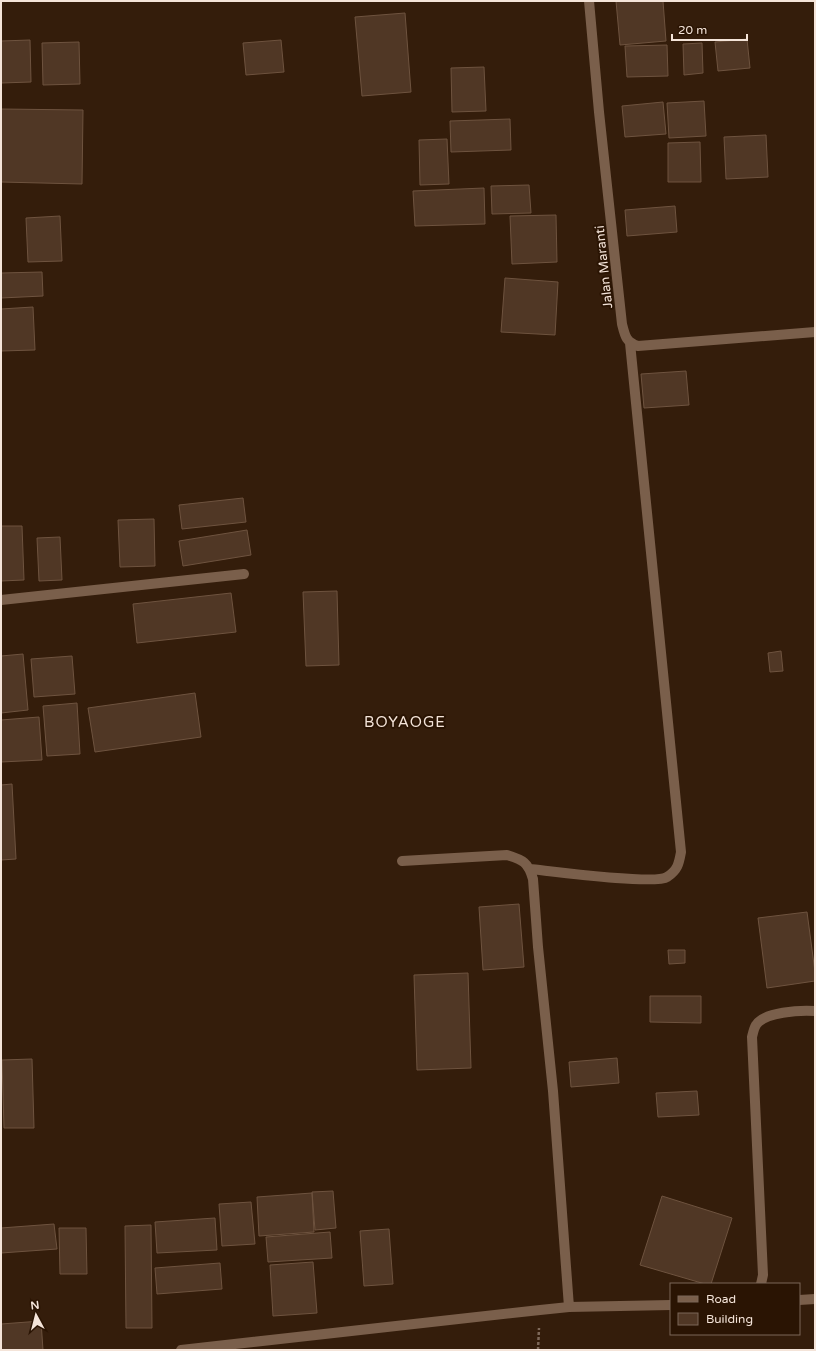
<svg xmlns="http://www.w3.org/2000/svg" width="816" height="1351" font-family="'Varela Round',sans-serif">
  <rect width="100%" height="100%" fill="#341d0b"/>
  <path fill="#503725" stroke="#6e533f" d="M616,1h47l3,40 -46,4z
    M405,13l6,79 -49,4 -7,-79z
    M747,39l3,29 -32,3 -3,-29z
    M30,40l1,42 -30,1v-42z
    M281,40l3,32 -38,3 -3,-32z
    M79,42l1,42 -37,1 -1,-42z
    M702,43l1,30 -19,2 -1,-31z
    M667,45l1,31 -41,1 -2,-31z
    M484,67l2,44 -34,1 -1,-44z
    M704,101l2,35 -37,2 -2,-35z
    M663,102l3,32 -41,3 -3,-31z
    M1,109l82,1 -1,74 -81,-2z
    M510,119l1,31 -60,2 -1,-31z
    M766,135l2,42 -42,2 -2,-42z
    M447,139l2,45 -29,1 -1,-45z
    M700,142l1,40h-33v-39z
    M529,185l2,28 -39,1 -1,-28z
    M484,188l1,36 -70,2 -2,-35z
    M675,206l2,26 -50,4 -2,-26z
    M556,215l1,47 -45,2 -2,-48z
    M60,216l2,45 -34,1 -2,-44z
    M42,272l1,24 -42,2v-25z
    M505,278l53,4 -3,53 -54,-3z
    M33,307l2,43 -34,1v-42z
    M686,371l3,34 -45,3 -3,-34z
    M243,498l3,24 -64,7 -3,-24z
    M154,519l1,47 -35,1 -2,-47z
    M1,526h21l2,54 -23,1z
    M247,530l4,25 -68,11 -4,-25z
    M60,537l2,43 -23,1 -2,-43z
    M337,591l2,74 -33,1 -3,-74z
    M231,593l5,39 -99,11 -4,-39z
    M781,651l2,20 -13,1 -2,-19z
    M23,654l5,56 -27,3v-57z
    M72,656l3,38 -41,3 -3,-38z
    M195,693l6,44 -106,15 -7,-44z
    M77,703l3,51 -33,2 -4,-50z
    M39,717l3,43 -41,2v-42z
    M12,784l4,75 -15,1v-75z
    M519,904l5,63 -41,3 -4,-63z
    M807,912l8,60v9l-48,7 -9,-70z
    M668,950h17v13l-16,1z
    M468,973l3,95 -54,2 -3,-95z
    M650,996h51v27l-51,-1z
    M617,1058l2,25 -48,4 -2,-25z
    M32,1059l2,69h-30l-2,-68z
    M697,1091l2,24 -41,2 -2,-24z
    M333,1191l3,37 -21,2 -3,-38z
    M312,1193l2,39 -55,4 -2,-39z
    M662,1196l70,22 -21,66h-6l-65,-19z
    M251,1202l4,42 -33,2 -3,-42z
    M215,1218l2,32 -60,3 -2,-31z
    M54,1224l3,25 -56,4v-25z
    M151,1225l1,103h-26l-1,-102z
    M59,1228h27l1,46h-27z
    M389,1229l4,55 -29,2 -4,-55z
    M330,1232l2,26 -64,4 -2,-25z
    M313,1262l4,51 -44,3 -3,-51z
    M220,1263l2,26 -65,5 -2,-26z
    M41,1321l2,29h-42v-26z"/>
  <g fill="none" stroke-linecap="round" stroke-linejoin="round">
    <path stroke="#7d6859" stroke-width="2.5" stroke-dasharray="3 2" stroke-linecap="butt" d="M538,1350l1,-22"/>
    <path stroke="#7a5f4b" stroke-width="10" d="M589,1l10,111 23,212c3,12 4,18 16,22l177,-14
      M1,600l243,-26
      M402,861l105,-6c16,5 21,7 26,24l5,68 15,144 16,216
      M530,869c20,2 125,16 137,8 11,-7 12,-14 14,-25l-51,-509
      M761,1284l2,-9 -11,-238c1,-4 2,-9 4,-12 8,-13 44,-15 59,-14
      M799,1300l16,-1
      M181,1350l359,-40 29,-3 102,-2"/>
  </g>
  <g text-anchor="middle" stroke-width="4" stroke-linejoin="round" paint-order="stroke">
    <g font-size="13" fill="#f4e4d9" stroke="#2a1403">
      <text transform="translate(603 267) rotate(-96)" y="5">Jalan Maranti</text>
    </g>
    <g font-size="15" letter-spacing="1" fill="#f4e4d9" stroke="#2a1403">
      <text x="405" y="727">BOYAOGE</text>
    </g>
  </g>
  <rect width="816" height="1351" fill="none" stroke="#f4e4d9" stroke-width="4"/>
  <rect x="670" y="1283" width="130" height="52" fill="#2a1403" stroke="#7b6759"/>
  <rect x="678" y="1296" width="20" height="6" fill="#7a5f4b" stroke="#7b6759"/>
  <text x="706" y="1303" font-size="12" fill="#f4e4d9">Road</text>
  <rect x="678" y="1313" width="20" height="12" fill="#503725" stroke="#7b6759"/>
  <text x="706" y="1323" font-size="12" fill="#f4e4d9">Building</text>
  <g transform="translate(36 1315) rotate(353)" stroke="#2a1403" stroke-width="3" paint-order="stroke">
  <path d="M0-3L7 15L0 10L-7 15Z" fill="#f4e4d9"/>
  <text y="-6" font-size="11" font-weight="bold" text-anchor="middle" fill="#f4e4d9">N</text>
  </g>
  <path d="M672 34v6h75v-6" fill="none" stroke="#f4e4d9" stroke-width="2"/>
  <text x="678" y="34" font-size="12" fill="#f4e4d9" stroke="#2a1403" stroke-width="3" paint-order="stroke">20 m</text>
</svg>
